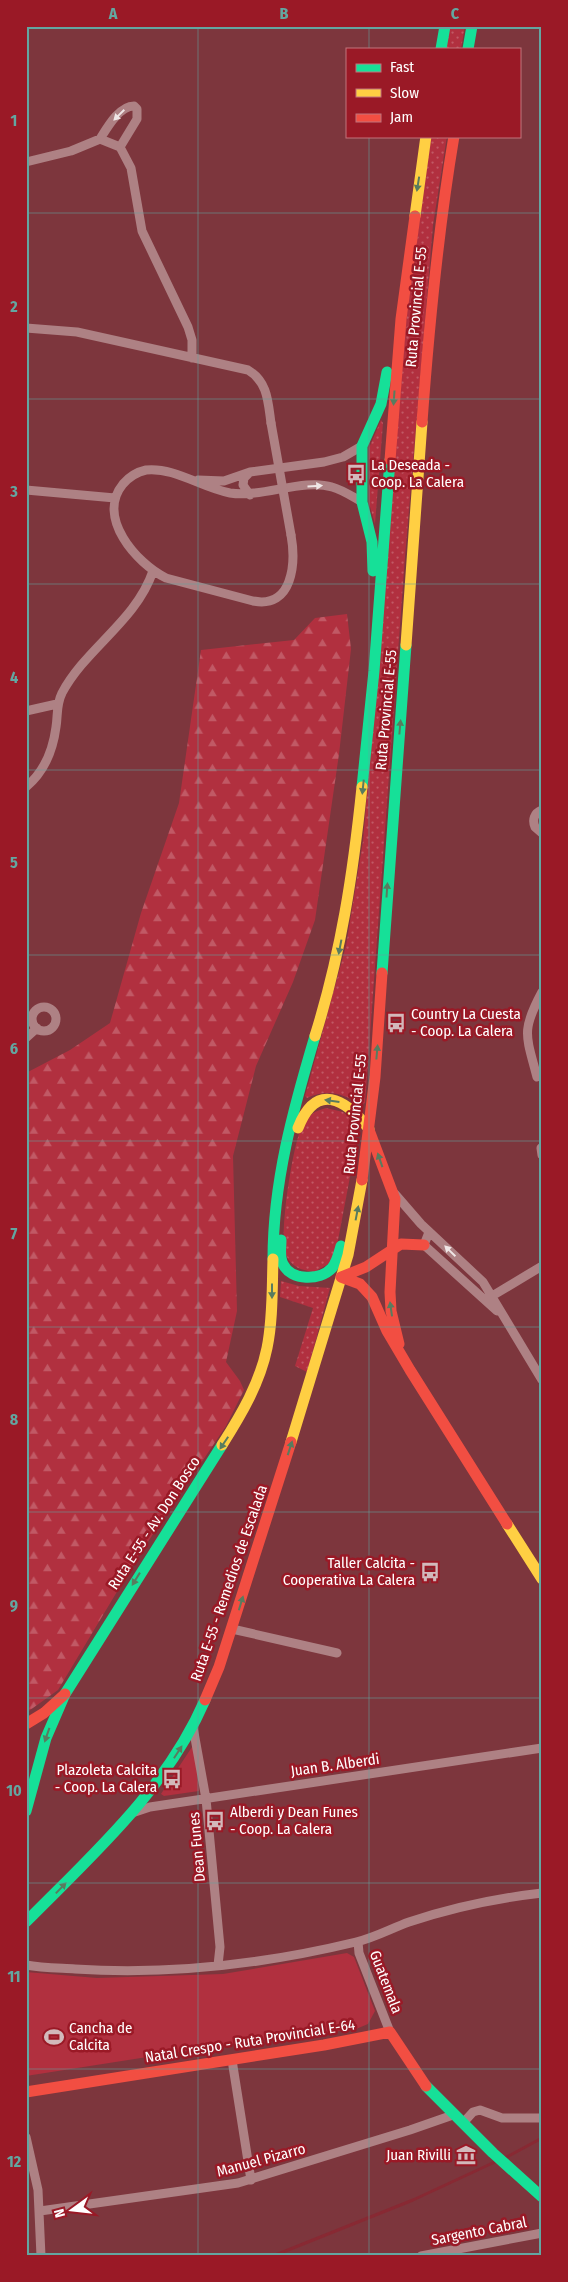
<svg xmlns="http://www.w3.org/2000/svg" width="568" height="2282" font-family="'Fira Sans Condensed',sans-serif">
  <defs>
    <pattern id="grass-dots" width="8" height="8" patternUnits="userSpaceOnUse" patternTransform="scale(1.25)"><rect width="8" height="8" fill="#b1303f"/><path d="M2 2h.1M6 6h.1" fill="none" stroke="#c15965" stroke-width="1.8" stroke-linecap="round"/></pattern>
    <pattern id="forest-firs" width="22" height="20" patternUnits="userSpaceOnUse" patternTransform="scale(1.25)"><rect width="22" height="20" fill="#b1303f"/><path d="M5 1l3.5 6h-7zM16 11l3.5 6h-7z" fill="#c15965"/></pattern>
  </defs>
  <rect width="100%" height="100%" fill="#7d363d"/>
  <path fill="url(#grass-dots)" d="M449,26h16l-4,23h-16z
    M431,136h16l-14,89 -28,332 -40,546 -5,2c-16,-12 -34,-16 -53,-7l-2,-2 41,-150 17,-105 43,-520z
    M381,420l2,3 -8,101 -6,-21v-55z
    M326,1108l17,4 13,11v22l-20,106 -4,11 -18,10c-12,-2 -22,-4 -28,-17 -8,-17 7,-112 16,-129 6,-11 13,-15 24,-18z
    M281,1281l18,5 31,2 -23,84 -12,-6 18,-58 -33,-11z"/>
  <path fill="url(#forest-firs)" d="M347,614l4,35 -12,105 -24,166 -22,62 -37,84 -23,90 4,155 -11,51 14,19 4,9 -18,36 -87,129 -81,135 -32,23v-640l44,-23 40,-27 31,-110 38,-110 22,-153 93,-10 21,-22z"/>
  <path fill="#b1303f" d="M192,1747h2l5,44 -35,5 -3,-2z
    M347,1953l7,4 21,54 -7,13 -12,5 -132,16 -198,31v-104l71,6 126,-4z"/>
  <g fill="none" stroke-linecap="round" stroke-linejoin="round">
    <path stroke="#882933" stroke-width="3" d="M505,2158l37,-20
      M273,2256l140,-56 84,-39"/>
    <path stroke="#ae8184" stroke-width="9" d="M100,139c7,-11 19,-33 34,-33l3,3v10l-17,28
      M26,162l45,-11 29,-12 20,8 11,21 11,63 46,96 4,13v18
      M26,328l51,4 171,38c20,12 20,32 23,53
      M198,480l26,1 26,-9 74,-10 19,-5 19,-11
      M26,490l89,8
      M250,495l-7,-10 1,-7 6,-6
      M291,535c5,28 2,74 -38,66l-87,-23c-30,-15 -70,-61 -43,-94 6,-7 14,-12 23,-14 29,-3 56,18 84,23 33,5 73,-15 102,-6 11,3 21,10 30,15
      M26,711l31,-7
      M26,787c18,-15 27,-37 30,-60 2,-12 0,-22 6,-34 24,-45 74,-72 91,-122
      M542,810c-8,3 -10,10 -7,17l7,6
      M32 1019a12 12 0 1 1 24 0a12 12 0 1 1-24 0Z
      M26,1038l11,-10
      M537,1077c-11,-42 -16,-46 5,-85
      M541,1148l1,7
      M395,1194l26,30 62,58 59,98
      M429,1232l-5,13 73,66
      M492,1296l50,-30
      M232,1629l105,24
      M193,1727l13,72 14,148 -2,18
      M135,1812l15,-5 392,-59
      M358,1942l1,11 31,79
      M26,1965c16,3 33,3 49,4 93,6 190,-5 281,-27 18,-4 36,-14 53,-20 42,-14 89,-24 133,-29
      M232,2060l19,120
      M463,2123l10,-11 7,-2 22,8h40
      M26,2137l12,53 3,66
      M40,2211l198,-28 172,-53 43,-15
      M421,2256l121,-23"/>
    <path stroke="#16e098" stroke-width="11" d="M441,49l4,-23
      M468,49l4,-23
      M373,571l-1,-29 -10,-40v-56l19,-42 6,-32
      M362,787l12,-116 16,-211
      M382,973l24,-328
      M281,1240c0,8 -2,17 2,24 8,17 37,17 49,4 5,-6 7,-15 9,-22
      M273,1259c0,-77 20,-149 42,-223
      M26,1811l20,-73 19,-44 157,-249
      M26,1922c67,-68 140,-132 179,-222
      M426,2086l67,67 49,44"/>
    <path stroke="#ffcf43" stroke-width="11" d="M415,216l11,-80
      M406,645l16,-223
      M315,1036c26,-83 38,-162 47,-249
      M298,1128c18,-46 47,-30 71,1
      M291,1442l57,-187 14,-75
      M222,1445c19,-30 38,-62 45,-97 6,-29 5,-60 6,-89
      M507,1524l35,55"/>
    <path stroke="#f24e42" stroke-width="11" d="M422,422c7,-96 16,-191 32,-286
      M390,460l11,-141 14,-103
      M369,1130l26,69 -5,93 1,19 8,33
      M362,1180l13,-103 7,-104
      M341,1277l19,7 12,13 15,34 23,39 97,154
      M341,1277l25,-10 35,-23 23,1
      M205,1700l14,-33 72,-225
      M26,1724l18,-11 21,-19
      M26,2092l298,-47 66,-13 36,54"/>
    <path stroke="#ae8184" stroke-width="9" d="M271,423l20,112"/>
  </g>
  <defs><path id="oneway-solid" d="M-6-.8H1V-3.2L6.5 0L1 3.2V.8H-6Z" transform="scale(1.25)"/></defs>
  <g fill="#efe6e6">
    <use href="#oneway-solid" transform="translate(119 115) rotate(135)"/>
    <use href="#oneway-solid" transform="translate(315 486) rotate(-3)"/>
    <use href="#oneway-solid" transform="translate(450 1251) rotate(-136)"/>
  </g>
  <g fill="#587c5f">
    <use href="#oneway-solid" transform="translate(418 184) rotate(99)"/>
    <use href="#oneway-solid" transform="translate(394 398) rotate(94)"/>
    <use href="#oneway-solid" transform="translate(400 727) rotate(-85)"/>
    <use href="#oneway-solid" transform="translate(363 787) rotate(96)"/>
    <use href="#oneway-solid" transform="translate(387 890) rotate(-86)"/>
    <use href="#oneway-solid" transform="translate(340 947) rotate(101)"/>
    <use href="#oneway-solid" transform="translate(377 1052) rotate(-85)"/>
    <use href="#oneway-solid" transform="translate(332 1101) rotate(-172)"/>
    <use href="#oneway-solid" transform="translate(380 1160) rotate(-109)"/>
    <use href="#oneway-solid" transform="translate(357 1213) rotate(-79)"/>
    <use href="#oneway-solid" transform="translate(272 1291) rotate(90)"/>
    <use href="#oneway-solid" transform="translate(391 1309) rotate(-98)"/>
    <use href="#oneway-solid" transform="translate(224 1443) rotate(124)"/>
    <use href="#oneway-solid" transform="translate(290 1448) rotate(-72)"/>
    <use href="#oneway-solid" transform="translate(136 1579) rotate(122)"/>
    <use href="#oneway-solid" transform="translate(241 1603) rotate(-73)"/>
    <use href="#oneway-solid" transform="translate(47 1735) rotate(109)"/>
    <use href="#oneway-solid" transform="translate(178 1752) rotate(-57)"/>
    <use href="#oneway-solid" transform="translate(61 1888) rotate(-46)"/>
  </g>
  <path fill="none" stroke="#63a6a1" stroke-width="1" stroke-opacity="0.55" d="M198,26v2230M369,26v23M369,136v2120M26,213h516M26,399h516M26,584h516M26,770h516M26,955h516M26,1141h516M26,1327h516M26,1512h516M26,1698h516M26,1883h516M26,2069h516"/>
  <defs>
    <symbol id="bus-bare" viewBox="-9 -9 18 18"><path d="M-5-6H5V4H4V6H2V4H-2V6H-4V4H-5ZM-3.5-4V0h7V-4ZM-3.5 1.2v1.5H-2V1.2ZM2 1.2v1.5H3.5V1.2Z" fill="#d2b9bb" stroke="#9a1926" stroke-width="2.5" paint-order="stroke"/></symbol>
    <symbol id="stadium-bare" viewBox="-9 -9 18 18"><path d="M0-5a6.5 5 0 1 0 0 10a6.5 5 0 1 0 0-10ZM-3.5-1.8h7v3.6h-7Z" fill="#d2b9bb" stroke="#9a1926" stroke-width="2.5" paint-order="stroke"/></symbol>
    <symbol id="museum-bare" viewBox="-9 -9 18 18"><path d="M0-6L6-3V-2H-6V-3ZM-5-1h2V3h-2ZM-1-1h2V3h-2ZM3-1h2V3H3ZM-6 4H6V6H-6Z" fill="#d2b9bb" stroke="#9a1926" stroke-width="2.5" paint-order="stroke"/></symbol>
  </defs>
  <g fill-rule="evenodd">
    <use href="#bus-bare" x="342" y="460" width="28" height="28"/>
    <use href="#bus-bare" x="382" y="1009" width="28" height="28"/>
    <use href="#bus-bare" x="416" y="1558" width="28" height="28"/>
    <use href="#bus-bare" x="158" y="1765" width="28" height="28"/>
    <use href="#bus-bare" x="201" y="1807" width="28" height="28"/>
    <use href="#stadium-bare" x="40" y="2023" width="28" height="28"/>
    <use href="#museum-bare" x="452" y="2141" width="28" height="28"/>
  </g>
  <g text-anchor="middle" stroke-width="5" stroke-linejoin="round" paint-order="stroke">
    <g font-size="15" fill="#fff" stroke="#9a1926">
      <text transform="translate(416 307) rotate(-85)" y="5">Ruta Provincial E-55</text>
      <text transform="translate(386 710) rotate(-85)" y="5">Ruta Provincial E-55</text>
      <text transform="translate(355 1114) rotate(-84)" y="5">Ruta Provincial E-55</text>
      <text transform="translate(154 1523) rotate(-57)" y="5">Ruta E-55 - Av. Don Bosco</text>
      <text transform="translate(229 1583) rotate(-71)" y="5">Ruta E-55 - Remedios de Escalada</text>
      <text transform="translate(335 1765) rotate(-8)" y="5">Juan B. Alberdi</text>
      <text transform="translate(197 1847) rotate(-95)" y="5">Dean Funes</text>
      <text transform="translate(386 1982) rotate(69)" y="5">Guatemala</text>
      <text transform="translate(250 2041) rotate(-9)" y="5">Natal Crespo - Ruta Provincial E-64</text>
      <text transform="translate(261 2160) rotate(-15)" y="5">Manuel Pizarro</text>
      <text transform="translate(479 2231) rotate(-11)" y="5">Sargento Cabral</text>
    </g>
    <g font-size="15" fill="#fff" stroke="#9a1926" text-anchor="start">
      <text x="371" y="470">La Deseada -<tspan x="371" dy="17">Coop. La Calera</tspan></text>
      <text x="411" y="1019">Country La Cuesta<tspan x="411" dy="17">- Coop. La Calera</tspan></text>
      <text x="415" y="1568" text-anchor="end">Taller Calcita -<tspan x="415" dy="17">Cooperativa La Calera</tspan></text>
      <text x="157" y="1775" text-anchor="end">Plazoleta Calcita<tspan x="157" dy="17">- Coop. La Calera</tspan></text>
      <text x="230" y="1817">Alberdi y Dean Funes<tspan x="230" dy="17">- Coop. La Calera</tspan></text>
      <text x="69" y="2033">Cancha de<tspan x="69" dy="17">Calcita</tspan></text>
      <text x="451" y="2160" text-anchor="end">Juan Rivilli</text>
    </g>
  </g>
  <rect width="568" height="2282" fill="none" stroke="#9a1926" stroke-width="55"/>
  <rect x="346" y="48" width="175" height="90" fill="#9a1926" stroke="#c2757d"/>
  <rect x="356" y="64" width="25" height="8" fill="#16e098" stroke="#c2757d"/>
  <text x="390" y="72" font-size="15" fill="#ffffff">Fast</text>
  <rect x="356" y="89" width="25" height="8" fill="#ffcf43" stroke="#c2757d"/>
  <text x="390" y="98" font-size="15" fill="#ffffff">Slow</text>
  <rect x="356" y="114" width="25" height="8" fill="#f24e42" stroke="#c2757d"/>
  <text x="390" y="122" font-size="15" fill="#ffffff">Jam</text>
  <g transform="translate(72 2210) rotate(255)" stroke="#9a1926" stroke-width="4" paint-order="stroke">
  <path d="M0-4L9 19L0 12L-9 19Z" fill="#ffffff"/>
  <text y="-8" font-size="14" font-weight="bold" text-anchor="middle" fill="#ffffff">N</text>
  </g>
  <rect x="28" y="28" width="512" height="2226" fill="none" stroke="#63a6a1" stroke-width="2"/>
  <g font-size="16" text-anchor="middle" font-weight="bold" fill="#63a6a1">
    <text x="113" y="19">A</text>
    <text x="284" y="19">B</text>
    <text x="455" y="19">C</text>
    <text x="14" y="126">1</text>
    <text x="14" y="312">2</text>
    <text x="14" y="497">3</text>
    <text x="14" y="683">4</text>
    <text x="14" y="868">5</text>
    <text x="14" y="1054">6</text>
    <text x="14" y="1239">7</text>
    <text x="14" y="1425">8</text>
    <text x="14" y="1611">9</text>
    <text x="14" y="1796">10</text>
    <text x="14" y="1982">11</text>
    <text x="14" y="2167">12</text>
  </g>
</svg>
